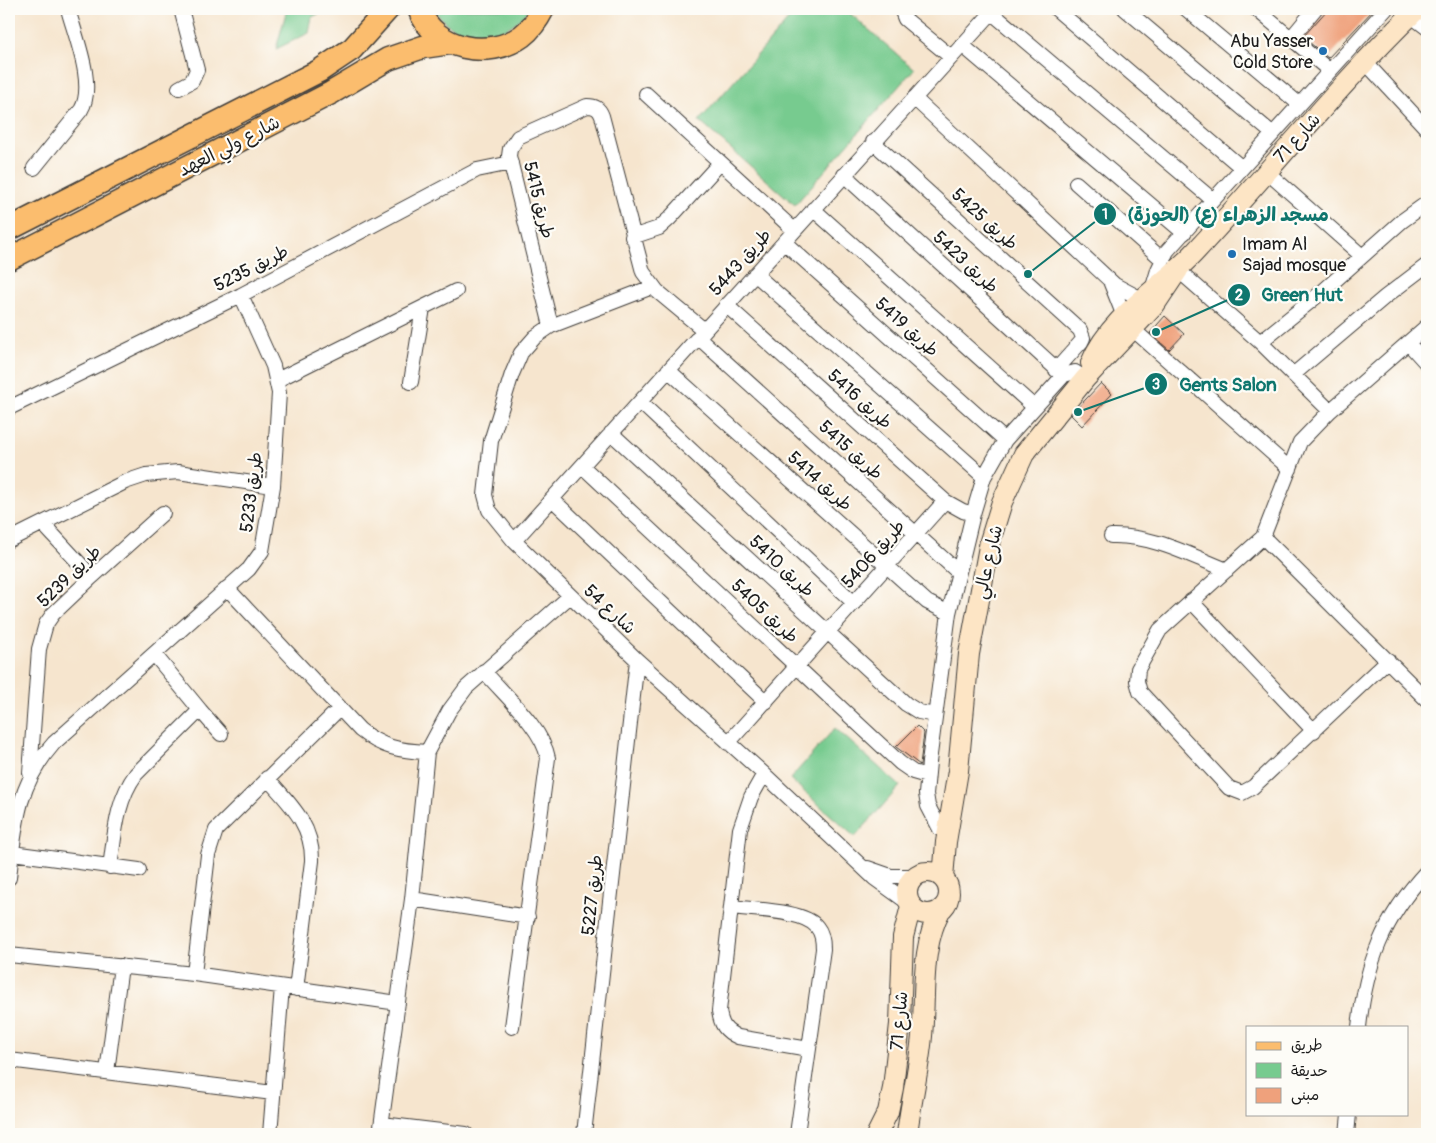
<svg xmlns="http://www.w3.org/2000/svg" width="1436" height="1143" font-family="Pangolin,'Playpen Sans Arabic',sans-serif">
  <rect width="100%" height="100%" fill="#fdfcf7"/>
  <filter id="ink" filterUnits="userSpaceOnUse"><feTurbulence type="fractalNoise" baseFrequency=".02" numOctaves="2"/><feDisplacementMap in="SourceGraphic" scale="10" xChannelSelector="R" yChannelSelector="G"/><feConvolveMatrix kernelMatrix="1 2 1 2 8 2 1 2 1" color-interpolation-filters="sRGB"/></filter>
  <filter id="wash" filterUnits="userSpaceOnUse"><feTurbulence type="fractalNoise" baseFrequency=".0096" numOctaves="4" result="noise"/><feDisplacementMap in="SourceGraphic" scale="20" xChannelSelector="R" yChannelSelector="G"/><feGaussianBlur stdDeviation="1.12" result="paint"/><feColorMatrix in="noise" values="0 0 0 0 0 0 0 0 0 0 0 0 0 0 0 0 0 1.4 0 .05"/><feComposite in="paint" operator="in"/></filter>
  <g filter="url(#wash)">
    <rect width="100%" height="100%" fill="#f6e5ce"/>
    <path fill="#77cb8f" stroke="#4a7456" d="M287,9h42l-17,8 -3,16 -33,16z
      M434,9h95c-23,32 -73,37 -95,0z
      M798,9h47l69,60 -119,136 -96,-84z
      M835,728l65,58 -45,51 -65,-58z"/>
    <g id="blocks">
      <path fill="#efa17c" d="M1328,9h46l-46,49 -25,-21z
        M1165,316l19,18 -15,16 -19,-17z
        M1101,383l11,11 -30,32 -11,-11z
        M917,726l7,7 -4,32 -24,-18z"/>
    </g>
  </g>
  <g filter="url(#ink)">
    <use href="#blocks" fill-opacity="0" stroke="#3d3a37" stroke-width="1"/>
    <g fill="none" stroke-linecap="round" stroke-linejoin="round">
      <defs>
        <path id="street" d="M901,9l4,10 46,38
          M1056,9l186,159
          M1125,9l148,125
          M1186,9l113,95
          M1256,9l74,62
          M1402,9l25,19
          M992,13l221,187
          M1291,38l24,-29
          M962,45l222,188
          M1366,63l61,66
          M179,88l13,-7 5,-11 -16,-61
          M646,94l148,136
          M914,98l201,187 32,17
          M873,142l207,188 3,8 -2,4 -25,28
          M34,168l47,-58c15,-25 -6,-74 -13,-101
          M1267,172l95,84
          M844,175l219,200
          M1076,183l87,77
          M813,209l220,197
          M632,237l27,-9 10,-9 51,-56
          M784,242l221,198
          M1178,270l82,72 70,69
          M755,274l229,203
          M1110,281l17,43 163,145
          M652,287l-101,39 -16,11 -14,16 -9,21 -21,67 -6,54 4,15 25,31 123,119 127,114 110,104 36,26
          M1152,290l6,-20 9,-19 219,-242
          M726,305l219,196 18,10 10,3
          M551,326l-42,-170 1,-7 8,-12 69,-31c8,0 12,2 15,10l41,156 14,19 47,39
          M698,337l260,235
          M1260,342l62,-50 80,-71 25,-18
          M1408,343l19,21
          M668,370l259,232 22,11
          M1294,374l91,-77 42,-32
          M277,380l179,-89
          M411,382l12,-74
          M640,402l214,201
          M9,408l232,-113 236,-125 34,-7
          M611,433l295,271 13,8 16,3
          M582,466l318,297 13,9 14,4
          M552,499l214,203
          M43,524l49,53
          M1111,536c42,-1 78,19 116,34
          M1263,537l164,163
          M9,540l116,-58 21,-7 32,-3 95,14
          M514,541l481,-532
          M227,588l133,142c21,17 40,21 67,22
          M1191,601l123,130
          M1388,660l-135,127 -11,6 -13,-5 -89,-96 -3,-11 1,-12 22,-39 103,-93 37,-95 30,-31 97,-85
          M484,671c20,24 58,56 64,87l-36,269
          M200,710l21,24
          M728,743l217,-242
          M30,773l9,-124 7,-25 7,-10 39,-37 71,-64
          M764,774l-13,23 -11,32 -21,182c2,14 6,20 19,26l71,12
          M267,778c23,26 46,47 45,83l-16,128
          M940,829l-12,-23 -2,-12 3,-32 20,-149 24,-99 11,-37 21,-37 59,-65 11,-3 10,7
          M12,853l127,17
          M110,867c5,-33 6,-66 26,-93l64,-64 -46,-56
          M868,868l23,8h23
          M9,878c6,-53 8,-93 45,-135l195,-174 13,-18 11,-65 6,-93 -6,-27 -32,-71
          M412,899l116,18
          M732,907c21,3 72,3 85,20 5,6 6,14 6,22l-26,185
          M9,955l185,19 204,29
          M194,974l14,-119 8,-25 123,-121
          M1359,1027c7,-63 24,-109 68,-156
          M9,1060l264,33
          M107,1072l14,-106
          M382,1124l84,10
          M270,1134l12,-147
          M380,1134l32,-235 15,-147 22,-41 17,-23 103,-91
          M584,1134l53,-474
          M1347,1134l2,-20"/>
        <path id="secondary" d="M1091,363c20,-48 69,-74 103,-110 75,-80 144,-168 223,-244
          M907 893a21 21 0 1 1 42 0a21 21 0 1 1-42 0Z
          M943,878l3,-36 12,-71 11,-117 21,-113 12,-39 22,-48 61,-75 69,-73 24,-36
          M877,1134l11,-22 5,-24 7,-64 3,-87 8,-31
          M907,1134c4,-33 12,-65 15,-98 4,-42 -2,-89 19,-127"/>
        <path id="primary" d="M419,9c15,41 70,51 103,27 9,-7 16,-17 21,-27
          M9,229l310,-158 33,-22 36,-40
          M9,259l322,-166 57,-34 35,-12 28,-4"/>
      </defs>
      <use href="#street" stroke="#3d3a37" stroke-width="16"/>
      <use href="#secondary" stroke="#3d3a37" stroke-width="22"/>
      <use href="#primary" stroke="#3d3a37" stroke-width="25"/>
      <use href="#street" stroke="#fff" stroke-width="14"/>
      <use href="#secondary" stroke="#fde5c5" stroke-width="20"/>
      <use href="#primary" stroke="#fbbd6e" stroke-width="22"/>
    </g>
  </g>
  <g fill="#1f6fb2" stroke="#fdfcf7" stroke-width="2">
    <circle cx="1323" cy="51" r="5"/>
    <circle cx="1232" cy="254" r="5"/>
  </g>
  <g text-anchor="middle" stroke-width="4.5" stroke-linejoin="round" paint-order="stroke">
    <g font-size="18" fill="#1c1c1c" stroke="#fdfcf7" text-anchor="end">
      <text x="1313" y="47">Abu Yasser<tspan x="1313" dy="21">Cold Store</tspan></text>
      <text x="1242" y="250" text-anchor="start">Imam Al<tspan x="1242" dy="21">Sajad mosque</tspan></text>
    </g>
    <g font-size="18" fill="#1c1c1c" stroke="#fdfcf7">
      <text transform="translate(1297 138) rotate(-48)" y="6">شارع 71</text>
      <text transform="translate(229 146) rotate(-27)" y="6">شارع ولي العهد</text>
      <text transform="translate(539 200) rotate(76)" y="6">طريق 5415</text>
      <text transform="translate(985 219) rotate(42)" y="6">طريق 5425</text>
      <text transform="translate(740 262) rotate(-48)" y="6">طريق 5443</text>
      <text transform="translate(966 262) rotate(43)" y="6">طريق 5423</text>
      <text transform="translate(251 268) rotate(-27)" y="6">طريق 5235</text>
      <text transform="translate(907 327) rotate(42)" y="6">طريق 5419</text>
      <text transform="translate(860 399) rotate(42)" y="6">طريق 5416</text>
      <text transform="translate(851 450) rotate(42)" y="6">طريق 5415</text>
      <text transform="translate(820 481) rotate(42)" y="6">طريق 5414</text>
      <text transform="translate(251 492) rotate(-83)" y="6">طريق 5233</text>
      <text transform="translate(873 554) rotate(-48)" y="6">طريق 5406</text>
      <text transform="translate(988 562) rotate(-77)" y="6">شارع عالي</text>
      <text transform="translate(782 566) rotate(43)" y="6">طريق 5410</text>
      <text transform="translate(69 576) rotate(-44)" y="6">طريق 5239</text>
      <text transform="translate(610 609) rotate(43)" y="6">شارع 54</text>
      <text transform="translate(765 611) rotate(43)" y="6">طريق 5405</text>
      <text transform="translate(592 895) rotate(-84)" y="6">طريق 5227</text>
      <text transform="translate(899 1021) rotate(-85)" y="6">شارع 71</text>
    </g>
  </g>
  <path fill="none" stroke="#0f766e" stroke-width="2" d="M1028 274L1105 214M1156 332L1239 295M1078 412L1156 384"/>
  <g fill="#0f766e" stroke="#fdfcf7" stroke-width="2">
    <circle cx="1028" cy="274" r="5"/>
    <circle cx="1156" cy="332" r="5"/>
    <circle cx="1078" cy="412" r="5"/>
    <circle cx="1105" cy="214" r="12"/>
    <circle cx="1239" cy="295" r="12"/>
    <circle cx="1156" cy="384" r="12"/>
  </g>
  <g font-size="15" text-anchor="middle" font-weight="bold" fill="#fff">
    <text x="1105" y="219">1</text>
    <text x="1239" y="300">2</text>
    <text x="1156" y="389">3</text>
  </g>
  <g font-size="19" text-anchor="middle" font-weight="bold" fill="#0f766e" stroke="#fdfcf7" stroke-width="4.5" stroke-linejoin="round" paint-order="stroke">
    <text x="1228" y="221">مسجد الزهراء (ع) (الحوزة)</text>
    <text x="1302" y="301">Green Hut</text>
    <text x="1228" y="391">Gents Salon</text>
  </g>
  <rect width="1436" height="1143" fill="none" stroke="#fdfcf7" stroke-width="30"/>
  <rect x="1246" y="1026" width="162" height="90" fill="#fdfcf7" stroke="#a3a29f"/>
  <rect x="1256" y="1042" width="25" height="8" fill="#fbbd6e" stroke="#a3a29f"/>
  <text x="1291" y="1050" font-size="15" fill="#1c1c1c">طريق</text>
  <rect x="1256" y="1063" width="25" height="15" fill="#77cb8f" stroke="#a3a29f"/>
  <text x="1291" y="1076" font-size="15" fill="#1c1c1c">حديقة</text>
  <rect x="1256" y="1088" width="25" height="15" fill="#efa17c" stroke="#a3a29f"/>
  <text x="1291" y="1100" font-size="15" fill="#1c1c1c">مبنى</text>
</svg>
